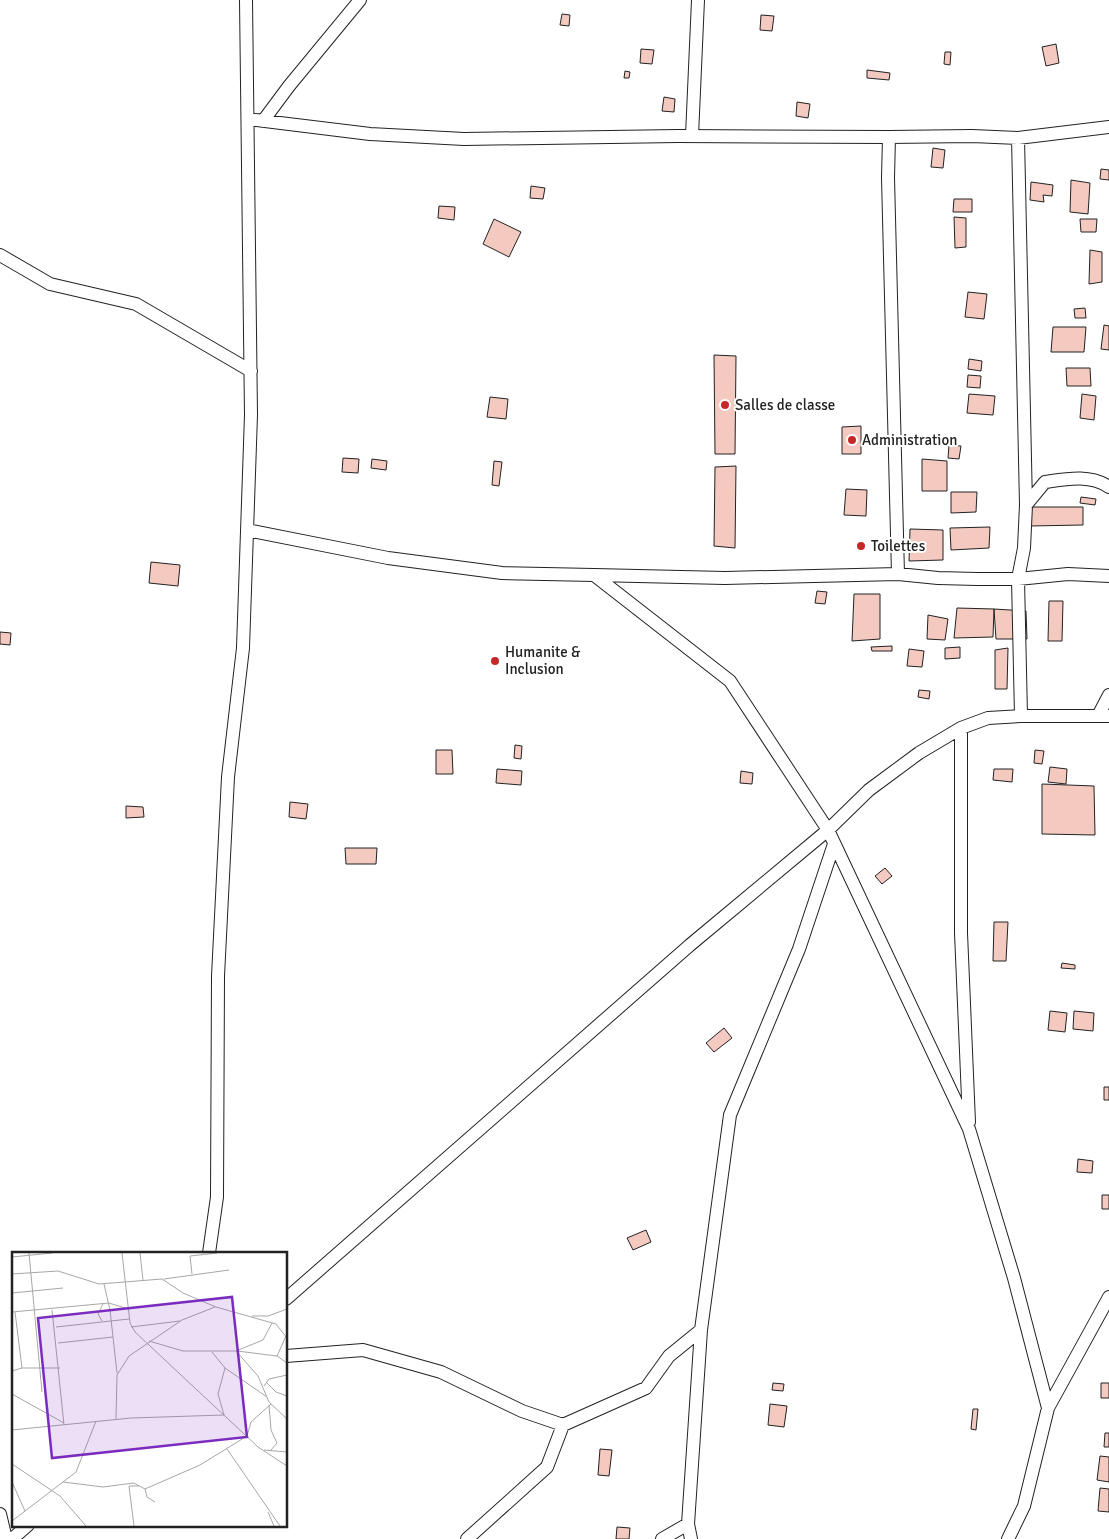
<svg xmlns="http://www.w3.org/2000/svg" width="1109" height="1539" font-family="Signika,sans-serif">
  <rect width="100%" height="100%" fill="#fff"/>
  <path fill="#f3c9c0" stroke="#222" d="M562,14l8,1 -1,11 -9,-1z
    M761,15l13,1 -2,15 -12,-1z
    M1056,44l3,19 -13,3 -4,-19z
    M641,49l13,1 -2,14 -12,-1z
    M945,52h6l-1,13 -6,-1z
    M867,70l23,3 -1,7 -22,-2z
    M625,71l5,1 -1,6h-5z
    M664,97l11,2 -1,13 -12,-1z
    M797,102l13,2 -2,14 -12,-2z
    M933,148l12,2 -2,18 -12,-1z
    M1101,169l8,1v10l-9,-1z
    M1071,180l19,3 -2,31 -18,-2z
    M1031,182l22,3 -1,11 -9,-1 1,7 -14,-2z
    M531,186l14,2 -2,11 -13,-1z
    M954,199h18v13h-19z
    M439,206l16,1 -1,13 -16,-2z
    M954,217l12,1v29l-11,1z
    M494,219l27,13 -12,25 -26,-13z
    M1080,219h17l-1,13h-15z
    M1090,250l12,2v30l-13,2z
    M968,292l19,2 -3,25 -19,-2z
    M1085,308l1,10h-11l-1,-9z
    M1104,325l5,1v24l-8,-1z
    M1053,327h33l-2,25h-33z
    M714,355l22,1 -1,98h-20z
    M969,359l13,2 -1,10 -13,-2z
    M1066,368h24l1,18h-24z
    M968,375l13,1 -1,12 -13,-1z
    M969,394l26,2 -2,19 -26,-2z
    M1082,394l14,2 -2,24 -14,-2z
    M490,397l18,2 -2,20 -19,-2z
    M861,426v28h-19v-27z
    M949,445l12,1 -2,13 -11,-1z
    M343,458l16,1 -1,14 -16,-1z
    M372,459l15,2 -1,9 -15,-2z
    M922,459l25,2v30h-25z
    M494,461l8,1 -3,24 -7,-1z
    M736,466l-1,82 -21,-2 1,-79z
    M846,489l21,1 -1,26 -22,-1z
    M951,492h26l-1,20 -25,1z
    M1081,497l15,2 -1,6 -15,-2z
    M1030,507h53v18l-53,1z
    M990,527l-1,21 -38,2 -1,-22z
    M910,529l33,1v30l-34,1z
    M862,541l4,3 -6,6 -3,-3z
    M151,562l29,3 -2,21 -29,-3z
    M817,591l10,1 -2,12 -10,-1z
    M854,594h26v45l-28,2z
    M1049,601h14l-1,40h-14z
    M957,608l37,1 -1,28 -39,1z
    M994,609l32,2 1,28h-31z
    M928,615l20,4 -3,21 -18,-1z
    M0,632l11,1 -1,12 -10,-1z
    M892,646v5h-20l-1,-4z
    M960,647v11l-15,1v-11z
    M1008,648l-1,41h-12v-39z
    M909,649l15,2 -2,16 -15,-1z
    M919,690l11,1 -1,8 -11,-2z
    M515,745l7,1 -1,13 -7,-1z
    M436,750h16l1,24h-17z
    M1035,750l9,1 -2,13 -8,-1z
    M1050,767l17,2 -1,15 -18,-2z
    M497,769l25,2 -1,14 -25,-2z
    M994,769h19l-1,13 -19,-2z
    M741,771l12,2 -1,11 -12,-1z
    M1042,784l52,2 1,49 -53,-1z
    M290,802l18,2 -2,15 -17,-2z
    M126,806l17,1 1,10 -18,1z
    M345,848h32l-1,16h-30z
    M885,868l7,8 -10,8 -7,-8z
    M994,922h14l-2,39h-13z
    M1062,963l13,2v4l-14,-1z
    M1050,1011l17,2 -2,19 -17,-2z
    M1074,1011l20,2 -1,18 -20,-2z
    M724,1028l8,10 -18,14 -8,-9z
    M1104,1087h5v13h-5z
    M1078,1159l15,2 -1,12 -15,-1z
    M1102,1195h7v14h-7z
    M646,1230l5,12 -18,8 -6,-12z
    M773,1383l11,1 -1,7 -11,-1z
    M1101,1383h8v15h-8z
    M770,1404l17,2 -3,21 -16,-2z
    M973,1409h5l-2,21 -5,-1z
    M1105,1433h4v14h-5z
    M600,1449l12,1 -3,26 -11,-1z
    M1100,1456l9,1v25l-12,-2z
    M1100,1488l9,1v23l-11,-1z
    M617,1527l13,1 -1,11h-13z"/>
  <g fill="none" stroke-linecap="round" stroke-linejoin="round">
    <defs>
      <path id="minor" d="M248,119l122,15 94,5 214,-3 211,1 83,-1 46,2 91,-11
        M263,121l26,-35 71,-86
        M692,136l6,-136
        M889,137l-1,41 10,396
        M1018,138l8,367 -2,43 -6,31 3,137
        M0,255l50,29 86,20 115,67
        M1026,505l19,-23c21,-3 45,-8 64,5
        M247,530l141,28 114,15 92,2 136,106 98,149 141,299 45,149 34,130
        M594,575l131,3 173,-4 40,4 39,1h41l50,-5 41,2
        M1098,716l11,-21
        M961,728v205l8,189
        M209,1253l8,-56 1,-221 10,-199 15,-129 8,-233 -5,-415
        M286,1299l404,-354 138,-115 41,-40 50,-37 42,-25 27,-10 33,-2h88
        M286,1356l77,-6 78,22 81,39 41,14
        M0,1514l6,25
        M12,1539l16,-14
        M467,1539l80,-72 16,-42 83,-37 23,-32 32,-26
        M662,1539l26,-15
        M691,1539l-3,-15 13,-194 29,-215 69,-166 35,-105
        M1008,1539l16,-33 24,-98 61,-111"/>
    </defs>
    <use href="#minor" stroke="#222" stroke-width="14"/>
    <use href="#minor" stroke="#fff" stroke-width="12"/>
  </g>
  <g fill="#c62828" stroke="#fff" stroke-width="2">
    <circle cx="725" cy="405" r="5"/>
    <circle cx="852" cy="440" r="5"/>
    <circle cx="861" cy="546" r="5"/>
    <circle cx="495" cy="661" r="5"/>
  </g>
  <g text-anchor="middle" stroke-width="4" stroke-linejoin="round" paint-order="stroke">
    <g font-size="15" fill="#222" stroke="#fff" text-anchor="start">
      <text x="735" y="410">Salles de classe</text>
      <text x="862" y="445">Administration</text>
      <text x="871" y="551">Toilettes</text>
      <text x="505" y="657">Humanite &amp;<tspan x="505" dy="17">Inclusion</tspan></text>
    </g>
  </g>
  <g transform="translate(12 1252)">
    <rect width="275" height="275" fill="#fff"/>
    <path fill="none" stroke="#a7a7a7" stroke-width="1" d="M17,1l13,139M110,1l8,70 5,9 123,115 29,19M128,1l3,27M0,5l40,-4M0,22l46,-3 41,13 63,-5 21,14 33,14 60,17 11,14M180,22l-2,-18 27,-3M152,27l65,-9M92,32l6,26 7,63M0,41l51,-5M40,58l12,115M0,60l97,-9 19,6M3,60l7,56M240,64h16l19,-7M90,69l-4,-7 5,-10M44,75l73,-8M119,75l49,-6M274,84l-9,20 10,7M137,89l34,10h53l27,-11 9,-17M46,91l55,-6M224,99l22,25 11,26 18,17M225,99l40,5M200,100l13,16 42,29M0,119l10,-3h38M254,130l10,10 11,4M252,134l5,-7 18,-4M0,142l52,29M257,153l2,25 6,13 -6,7M104,167l1,-44 12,-19 53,-36 33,-13M0,178l119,-12 93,-3 -6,-21 7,-26M215,197l53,77M252,198l23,2M0,212l48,32 26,30M0,230l13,29M51,230l40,5 31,-4 11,6 2,8 8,5M133,237l55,-24 47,-29 4,-14 20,-18M256,260l6,14M0,269l64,-49 20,-51M122,274l-5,-40h10"/>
    <path fill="#7b2cbf" fill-opacity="0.15" stroke="#7b2cbf" stroke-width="2.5" d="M220,45l15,140 -195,21 -14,-140z"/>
    <rect width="275" height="275" fill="none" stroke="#222" stroke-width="2.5"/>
  </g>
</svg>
